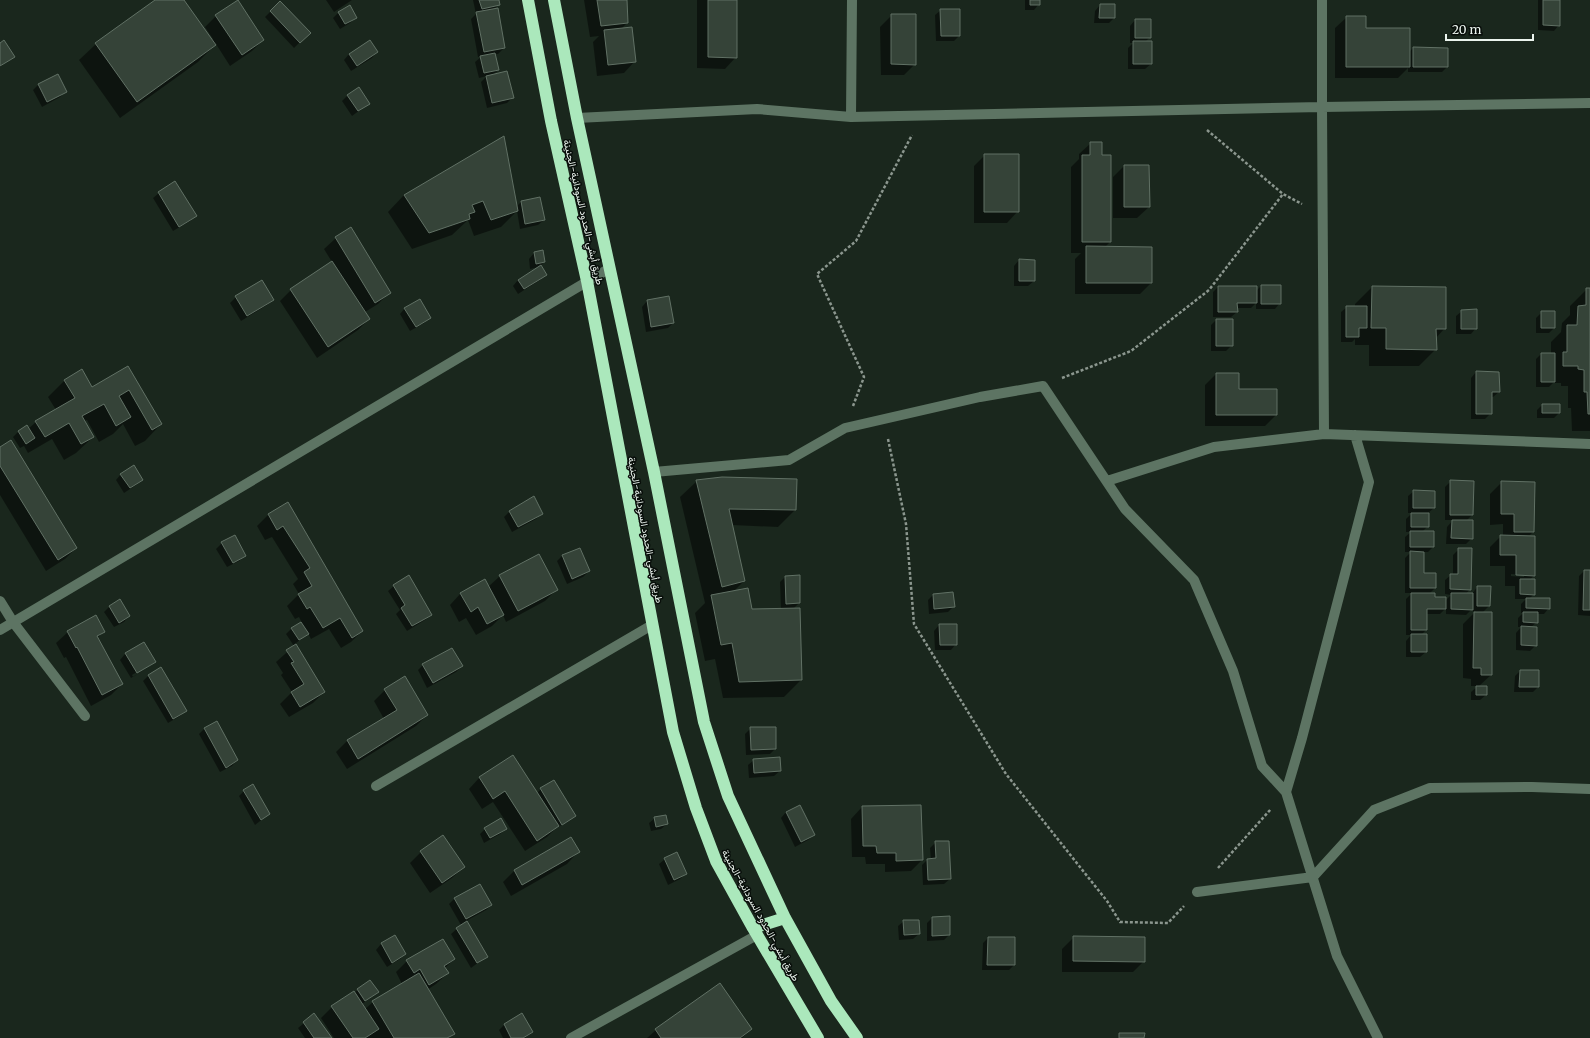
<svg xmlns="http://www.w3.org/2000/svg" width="1590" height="1038" font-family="Merriweather,Vazirmatn,serif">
  <rect width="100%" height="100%" fill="#1a271d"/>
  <path fill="#0007" fill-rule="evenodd" d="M157,0h26l28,40 2,-1 -8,-12 11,-11 47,24 -11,11 -22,15 -14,-22 -18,18 -78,56 -41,-58 17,-16z
    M326,0h26l-18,12z
    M473,0h25l1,4 -6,6 11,38 -6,6h-3l3,16 -5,5 20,22 -6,6 -20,5 -6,-26 6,-6 -8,2 -4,-16 6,-5h-3l-7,-38 5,-5z
    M584,0h42l1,23 -6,6 14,32 -11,12 -27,3 -4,-34 6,-6 -9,1z
    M697,0h39v57l-11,12 -28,-1z
    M1025,0h14v4l-5,6h-9z
    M1538,0h21v25l-5,6 -16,-1z
    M280,2l24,36 -10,10 -29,-31z
    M1100,5l14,13 -5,5h-15l1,-12z
    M941,10l18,26 -5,5h-18l-1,-26z
    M339,12l17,5 -6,6 -10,6 -7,-11z
    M892,15l23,49 -11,11h-23l-1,-48z
    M1347,17l18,12 44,23 4,-4 34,19 -5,5h-34v-4l-10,10h-63v-50z
    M1135,20l15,17 -5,5 6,22 -6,5h-17v-21l5,-5h-3v-17z
    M0,44l14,12 -14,11z
    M377,52l-5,6 -21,13 -7,-11 5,-6z
    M57,75l9,16 -6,6 -18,10 -9,-17 5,-5z
    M348,95l20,9 -16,12 -10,-15z
    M503,137l13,70 5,-5 23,18 -6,5 -18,4 -3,-18 -16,16 -27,9 -6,-16 -16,15 -40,14 -24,-37 16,-17z
    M1091,143l19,99 -6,6 47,35 -11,11h-65v-35l6,-6h-10v-86l8,-8v-5z
    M985,155l33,56 -11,12h-33v-57z
    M1124,166l25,41 -12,11h-24v-41z
    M159,193l36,23 -5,5 -17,10 -20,-33z
    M336,238l53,55 -11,11 -13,8 4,7 -11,11 -41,28 -37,-57 11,-11 41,-28 -8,-13z
    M542,252l2,10 -4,4 5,8 -5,6 -22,14 -5,-8 5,-6 21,-13 -9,2 -1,-10 5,-6z
    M1019,260l15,21 -6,5h-14v-20z
    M262,282l11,18 -6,5 -26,16 -11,-18 6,-6z
    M1261,286h19v17l-5,6h-19v-6l-5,5h-14v4l-6,5h-18v-25l5,-5 38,4z
    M1372,287l73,41 -9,10v11l-17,17h-50v-21h-14v-6l-3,3h-11v-30l6,-5h8v-3z
    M1587,289h3v142h-18l-1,-23h-3v-22h-7v-3h-8l-4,4h-13v-28l5,-5h10v-12l10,-10 1,-9 8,-8v-9z
    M668,297l5,26 -5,5 -22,4 -4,-25 5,-6z
    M405,308l25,10 -6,5 -14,8 -10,-17z
    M1462,311l14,17 -5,6h-15v-18z
    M1542,312l12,16 -5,5h-13v-15z
    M1216,320l16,25 -6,6h-15v-26z
    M128,367l33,57 -16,17 -10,5 -12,-22 -10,10 -14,8 -12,-22 -3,1 9,16 -17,16 -12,7 -12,-21 -24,14 -4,-7 -4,2 -7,-11 5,-5 8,-5 2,2 8,-7 20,-12 -8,-13 17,-17 27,8z
    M1476,372l23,20 -6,5h-2v16l-6,6h-14v-41z
    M1216,374l22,16 38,25 -11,11h-60v-41z
    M1542,405l17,8 -5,5h-17v-8z
    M0,449l76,99 -11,11 -19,12 -46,-76z
    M121,474l21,6 -6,5 -12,8 -8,-13z
    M796,480l-1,30 -17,17 -46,-2 12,56 -11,11 18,18 30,-1 -1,-27 5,-5 14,26 -6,6 8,71 -17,17 -61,1 -8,-39 -10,2 -10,-48 10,-10 -25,-106 17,-16z
    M1451,481l21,34 -6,6 6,17 -6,6h-20l1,-17 6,-7h-8v-33z
    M1502,482l31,50 -4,4 5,39 -4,5 4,14 -5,5 20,9 -5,6h-7v8l-6,5 5,18 -6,6 -14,-1v-17l5,-6h-3v-9l5,-5h-2v-9l5,-5h-11v-13h-10v-20h-15v-19l11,-11h2v-12l-13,1v-31zM1511,574l13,1v2l-13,-1z
    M1414,491l20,17 -6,5v13l-6,6 11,15 -5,5h-5v22h12v14l-6,6 5,4 11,3 6,-6 -6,-1v-14l6,-5h2v-20l6,-6 11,40 -4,5h6l5,-7 12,19 -7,7 9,62 -13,12 8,8 -6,5h-9v-8l7,-6h-7v-7l-8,-1v-54l13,-13h-4v-2l-6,6 -20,-1v-6l-6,6h-14v16l-5,5 5,17 -6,5h-14v-16l5,-6h-5v-36l6,-6h-7v-35l6,-6h-6v-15l6,-5h-5v-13l6,-6h-4v-17z
    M288,503l74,128 -11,11 -10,6 -12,-19 -18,10 -3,-6 -13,11 29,48 -11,11 -24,14 -9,-13 12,-12 -11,-17 2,-2 -7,-11 18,-16 -8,-12 5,-5 11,-6 -3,-6 -4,2 -8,-13 12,-12 -6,-10 5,-5 -26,-42 -7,3 -8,-14 11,-11z
    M510,511l32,2 -6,6 -24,13 -8,-15z
    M222,543l23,12 -6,6 -12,6 -11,-18z
    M562,556l27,15 -6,6 -16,7 -10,-23z
    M1584,571h6v45l-12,-1 1,-39z
    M500,576l56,14 -11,11 -39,21 -3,-7 -11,11 -16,9 -10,-17 -7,4 -9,-17 11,-12 27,-6z
    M394,586l37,29 -6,5 -18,11 -11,-17 4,-4 -12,-19z
    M933,595l20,12 -5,5 -19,2 -1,-14z
    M110,606l19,10 -5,6 -10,5 -10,-15z
    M95,617l8,15 -6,6 25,46 -11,11 -20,11 -25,-49 -2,1 -8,-15 12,-11z
    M939,625l17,19 -5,6h-16l-1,-19z
    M143,643l12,19 -5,4v-2l-18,11 1,2 16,-10 -18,11 -11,-18 5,-6z
    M423,665l39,1 -6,6 -29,16 -9,-18z
    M161,669l25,41 -6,6 -12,7 -25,-42 5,-5z
    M1520,671l18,16 -5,5h-19l1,-16z
    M385,690l42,25 -11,11 -69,43 -11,-17 11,-11 37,-22 -10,-18z
    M205,728l32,32 -5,6 -12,6 -21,-38z
    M751,728l24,21 -5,5 -24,1 -1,-21z
    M754,760l26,11 -6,5 -25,2 -1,-13z
    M480,777l57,16 4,-4 34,27 -6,5 -13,7 -9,9 -22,14 -32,-49 -11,7 -13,-20z
    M244,791l25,23 -14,11 -16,-29z
    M862,807l60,53 -11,11 -26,1v-8h-19l-1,-7h-13l-1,-38z
    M786,812l28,23 -6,5 -13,7 -14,-29z
    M655,818l12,6 -6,5 -10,2 -2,-8z
    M485,829h21l-6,5 -16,9 -4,-9z
    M571,839l7,13 -11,12 -56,32 -8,-14 11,-11z
    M936,842l14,37 -6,5 -21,1 -1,-20 5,-5h4l-1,-12z
    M421,852l43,15 -12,11 -22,15 -20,-30z
    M665,859l20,15 -5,5 -12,6 -9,-21z
    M480,885l11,20 -5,5 -20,11 21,35 -16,12 -20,-34 10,-9 -12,-21 5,-5z
    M949,917v18l-5,5 -17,1v-18l5,-5z
    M904,921l15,13 -6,5 -14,1 -1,-14z
    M395,936l10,18 -5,5 -13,8 -11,-17 5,-6z
    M1074,937l70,24 -11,11h-71v-23z
    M988,938h26v27l-5,5h-27l1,-27z
    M454,959l-9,9 3,5 -12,11 -9,6 26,43 -4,5h-115l-13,-20 11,-11 26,-17 20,2 -16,12 3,5 8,-7 29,-18 -6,-12 11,-11z
    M314,1015l17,23h-26l-7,-10z
    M522,1015l9,17 -6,6h-22l-4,-8 5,-5z
    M751,1029l-9,9h-95l9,-8z"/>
  <path fill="#354338" stroke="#617165" d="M155,0h29l32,45 -79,57 -42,-59z
    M238,0l26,40 -22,15 -27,-40z
    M479,0h20l1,5 -18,4z
    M597,0h30l1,23 -27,3z
    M708,0h29v58l-29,-1z
    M1030,0h10v5h-10z
    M1543,0h17v26l-17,-1z
    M280,1l31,32 -11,10 -30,-32z
    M1100,4h15v14h-16z
    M350,5l7,13 -12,6 -7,-12z
    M498,8l7,40 -21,4 -8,-40z
    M940,9h20v27h-19z
    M891,14h25v51l-25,-1z
    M1346,16h20v12h44v39h-64z
    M1135,19h16v19h-16z
    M632,27l4,35 -28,3 -4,-35z
    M4,40l11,17 -15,9v-23z
    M370,40l8,12 -21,14 -8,-12z
    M1133,41h19v23h-19z
    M1413,47l35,1v19h-35z
    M495,53l4,17 -15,3 -4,-17z
    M507,71l7,27 -22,5 -6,-27z
    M58,74l9,18 -20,10 -9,-18z
    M359,87l11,17 -12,7 -11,-16z
    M504,136l14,75 -27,9 -8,-19 -11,4 3,7 -6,2 1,5 -41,14 -25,-38z
    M1090,142h12v13h9v87h-29v-87h8z
    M984,154h35v58h-35z
    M1124,165h25l1,42h-26z
    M175,181l22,35 -18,11 -21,-35z
    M540,197l5,23 -20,4 -4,-23z
    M351,227l40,66 -16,10 -40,-66z
    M1086,246l66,1v36h-66z
    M543,250l2,12 -9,2 -2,-12z
    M1019,259l16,1v21h-16z
    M332,261l38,58 -42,28 -38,-58z
    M541,265l6,10 -23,14 -6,-9z
    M262,280l12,20 -27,16 -12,-20z
    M1261,285h20v19h-20z
    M1218,286h39v17h-20l1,9h-20z
    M1372,286l74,1v42h-10l1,21 -51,-1v-21h-15z
    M1586,288h4v126h-2l-1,-22h-3v-22l-6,-1v-3h-15v-14h4v-27h10l1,-19 8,-1z
    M669,296l5,27 -23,4 -4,-27z
    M420,299l11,19 -15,9 -12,-19z
    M1346,306h21v22h-8v9h-13z
    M1477,309v20h-16v-19z
    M1541,311h14v17h-14z
    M1216,319h17v27h-17z
    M1541,353h14v29h-14z
    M128,366l34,58 -10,6 -23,-40 -10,6 12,21 -15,9 -12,-22 -22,12 12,21 -13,7 -12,-21 -24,14 -10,-16 40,-23 -11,-18 18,-11 10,18z
    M1476,371l23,1 1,20h-8v22h-16z
    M1216,373h23v16h38v26h-61z
    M1542,404h18v9h-18z
    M27,425l8,13 -9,6 -8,-13z
    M11,440l66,108 -19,12 -58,-94v-19z
    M134,465l9,15 -13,8 -10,-14z
    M722,477l75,2 -1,31 -67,-1 16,72 -23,6 -26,-107z
    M1450,480l24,1 -1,34h-23z
    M1501,481l34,1 -1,50h-20v-18h-13z
    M1413,490l22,1v17h-22z
    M534,496l9,18 -25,13 -9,-16z
    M288,502l75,129 -11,7 -12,-20 -17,10 -13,-21 -3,2 -9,-15 14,-8 -8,-14 6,-4 -27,-42 -6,4 -9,-16z
    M1411,513h18v14h-18z
    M1452,520h21v19l-22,-1z
    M1410,531h24v16h-24z
    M235,535l11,21 -13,7 -12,-21z
    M1500,535l35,1v40l-19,-1v-20h-16z
    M580,548l10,23 -18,8 -10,-24z
    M1458,548h14l-1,42 -21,-1v-15h8z
    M1410,551l14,1v21h12v15h-26z
    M539,554l19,36 -40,21 -19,-36z
    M1584,570h6v40h-7z
    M409,575l23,40 -20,11 -11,-18 4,-3 -12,-20z
    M800,575v28l-14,1 -1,-28z
    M485,579l19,36 -17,9 -9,-17 -7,5 -11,-19z
    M1520,579h15v16l-15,-1z
    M1477,586h14l-1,20h-13z
    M748,588l4,21 48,-1 2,72 -63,2 -7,-39 -11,2 -10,-50z
    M953,592l2,15 -21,2 -1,-15z
    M1411,593h24v4h11v12h-19v21h-16z
    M1451,593h22v17l-22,-1z
    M1526,598h24v11l-24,-1z
    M120,599l10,17 -11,7 -10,-17z
    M1474,612h18v63h-11v-7h-8z
    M1523,612h15v11l-15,-1z
    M96,615l9,17 -8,4 26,48 -21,11 -25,-48 -1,1 -9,-17z
    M301,622l8,12 -10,6 -8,-12z
    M939,624h18v21h-17z
    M1521,626l16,1v19l-16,-1z
    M1411,634h16v18h-16z
    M144,642l12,20 -19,11 -12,-20z
    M296,644l29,48 -25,15 -9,-15 13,-8 -13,-21 3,-1 -8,-12z
    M452,648l11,18 -30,17 -11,-19z
    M161,667l26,44 -14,8 -25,-44z
    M1520,670h19v17h-20z
    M405,676l23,39 -70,44 -11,-19 50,-30 -13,-21z
    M1476,686h11v9h-11z
    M217,721l21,39 -12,8 -22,-40z
    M750,727h26v22l-25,1z
    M513,755l46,71 -22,15 -32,-50 -12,8 -14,-22z
    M780,757l1,14 -27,2 -1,-14z
    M554,780l22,36 -14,9 -22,-37z
    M253,784l17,30 -9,6 -18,-30z
    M800,805l15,30 -14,7 -15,-30z
    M921,805l2,55 -27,1v-8h-19l-1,-7h-13l-1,-40z
    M666,815l2,9 -12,3 -2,-10z
    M501,818l6,11 -17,9 -6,-10z
    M443,835l22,32 -23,16 -22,-32z
    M571,837l9,15 -58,33 -8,-15z
    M935,841h14l2,38 -23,1 -1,-21 9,-1z
    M677,852l10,22 -13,6 -10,-22z
    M480,884l12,21 -26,14 -12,-21z
    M950,916v19l-18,1v-19z
    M903,920h16l1,14 -16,1z
    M467,921l21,36 -11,6 -21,-35z
    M395,935l11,19 -14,9 -11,-20z
    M1073,936l72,1v25l-72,-1z
    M988,937h27v28h-28z
    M443,939l12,20 -11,7 5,7 -20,12 -9,-16 -6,4 -8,-13z
    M419,973l36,61 -8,4h-53l-22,-37z
    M370,980l9,12 -14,9 -8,-12z
    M720,983l32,46 -12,9h-79l-6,-9z
    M354,991l25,38 -14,9h-12l-22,-32z
    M314,1013l18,25h-18l-11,-16z
    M522,1013l11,19 -10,6h-12l-7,-14z
    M1119,1033h26l-1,5h-25z"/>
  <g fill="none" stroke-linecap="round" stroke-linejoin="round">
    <path stroke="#8b968e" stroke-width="2.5" stroke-dasharray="3 2" stroke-linecap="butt" d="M1207,130l76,64 19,10
      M1062,378l69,-27 78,-61 74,-96
      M853,406l11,-29 -47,-103 39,-33 56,-106
      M888,439l18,85 8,100 92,150 101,127 13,21 48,1 16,-17
      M1218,868l53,-59"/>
    <path stroke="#5d7463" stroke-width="10" d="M1322,0v107l268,-4
      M851,117l1,-117
      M577,118l180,-9 94,8 471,-10 2,327
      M654,472l135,-12 56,-32 135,-31 63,-11 82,123 69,71 39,91 29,95 24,26 51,164 41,82
      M1107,481l107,-34 110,-13 266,10
      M0,601l13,21 72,94
      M0,630l610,-362
      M376,786l276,-161
      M1286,792l16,-54 67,-256 -14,-47
      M1197,892l116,-15 61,-67 56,-22 102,-1 58,2
      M571,1038l186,-103"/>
    <path stroke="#abe8bc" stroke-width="12" d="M528,0l23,121 36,160 86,451 23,76 20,53 37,67 65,110
      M554,0l23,118 77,354 50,250 24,74 57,122 46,83 26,37
      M753,928l32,-10"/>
  </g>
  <g text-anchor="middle" stroke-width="3" stroke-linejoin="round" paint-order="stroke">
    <g font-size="10" fill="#ebf4ee" stroke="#080e0a">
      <text transform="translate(584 212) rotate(77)" y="4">طريق أبشي-الحدود السودانية-الجنينة</text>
      <text transform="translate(646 530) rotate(79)" y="4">طريق أبشي-الحدود السودانية-الجنينة</text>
      <text transform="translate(761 915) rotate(61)" y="4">طريق أبشي-الحدود السودانية-الجنينة</text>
    </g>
  </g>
  <path d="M1446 34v6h87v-6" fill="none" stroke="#ebf4ee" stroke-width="2"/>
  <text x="1452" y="34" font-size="12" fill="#ebf4ee" stroke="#080e0a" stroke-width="3" paint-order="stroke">20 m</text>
</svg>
